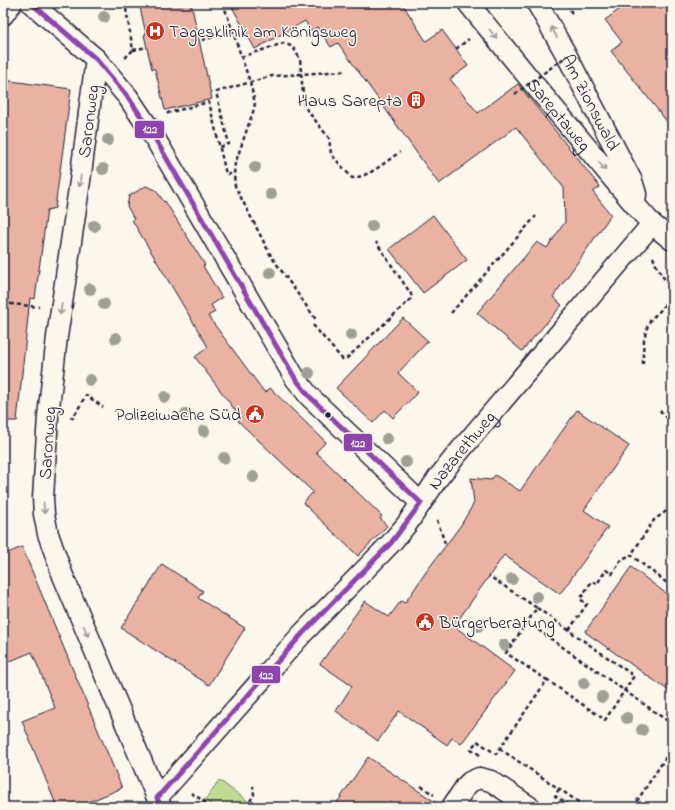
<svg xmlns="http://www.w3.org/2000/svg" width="675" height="810" font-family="'Indie Flower',sans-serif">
  <rect width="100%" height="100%" fill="#fbf7ec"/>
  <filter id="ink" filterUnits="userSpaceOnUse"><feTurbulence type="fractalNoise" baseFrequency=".025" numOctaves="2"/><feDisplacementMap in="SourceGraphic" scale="8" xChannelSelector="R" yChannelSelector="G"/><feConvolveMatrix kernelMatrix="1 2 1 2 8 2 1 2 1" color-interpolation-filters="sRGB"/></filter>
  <g filter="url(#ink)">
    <path fill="#c1da90" stroke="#727e66" d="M219,780l37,27h-65l2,-2 8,1z"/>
    <path fill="#eab2a3" stroke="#22223b" d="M139,3h52l21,96 -47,11 -10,-41h-3l-8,-34 2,-1z
      M230,3h172l24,38 16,-11 14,19 12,17 -18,13 28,34 40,-29 82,103 -7,5 18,23 -58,82 9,8 -40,46 -45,-38 60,-71 10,6 18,-26 -1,-34 -48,-61 -77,57 -101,-141 -7,4 -14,-20 -6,4 -6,-10 -50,28z
      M628,3h44v125l-61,-77 11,-9 -17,-22z
      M3,80l68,9 -16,119 -8,2 -12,89 -5,-1 -13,123h-14z
      M146,186l10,4 8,12 1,-1 40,64 -2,1 19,32 -11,7 4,7 -7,4 57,77 5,-5 56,54 -10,10 66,64 -2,2 7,8 -29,30 -55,-53 10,-11 -75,-71 3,-3 -46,-61 13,-10 -76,-127 2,-1 -7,-13 2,-10z
      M433,215l34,45 -44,33 -34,-44z
      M403,318l25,23 -30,32 20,19 -25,26 -8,-8 -12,13 -37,-35z
      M577,410l52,36 -45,64 24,17 -48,67 -56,-39 -50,71 61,45 -54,73 -9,-6 -5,7 -48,-34 -21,30 -42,-30 16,-25 -32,-22 45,-63 24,16 12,-16 4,2 21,-31 35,-47 13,-22 -3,-25 20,2 4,-5 25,16z
      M22,547l100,241 -45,19h-20l-35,-86 33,-13 -23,-56 -29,12v-109z
      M162,564l41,27 -5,7 47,30 -36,57 -88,-57z
      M631,567l41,31v95l-87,-61z
      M368,757l73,49v1h-107z"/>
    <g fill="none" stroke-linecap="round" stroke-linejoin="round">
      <defs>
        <g id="street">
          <path d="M31,3l65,56 32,38 22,33 145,248 14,18 112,107"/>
          <path id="s1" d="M468,3l69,85 98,117 17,19 20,16"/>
          <path id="s2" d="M537,3l30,53 65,125 4,13 -1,9"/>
          <path d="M3,15l9,-12"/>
          <path d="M96,59l-16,122 -23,156 -9,79 -5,82 1,16 4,20 15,42 98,231"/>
          <path id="s3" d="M157,798l146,-165 88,-90 16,-19 31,-46 20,-25 194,-229"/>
          <path d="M452,807l14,-21 4,-4 9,-4 12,3 39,26"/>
        </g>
      </defs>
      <use href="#street" stroke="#22223b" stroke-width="23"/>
      <path stroke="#22223b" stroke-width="2.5" stroke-dasharray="4 3" stroke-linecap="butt" d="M223,3l27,79 5,21 -1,6 -19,55 -1,10 1,12 36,70 46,65
        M569,3l3,13
        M202,40l31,-8
        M456,49l13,-10
        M133,50l14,-3
        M241,57l43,-14 9,4 7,12 4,47 25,32 2,16 21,24c18,-1 34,-17 48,-26
        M125,58l8,-8 -8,-47
        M167,114l1,-1 41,-11 17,72h8
        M220,147l9,-3 -13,-52 56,-16 72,-5
        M653,257l3,8 16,27
        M3,303l36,4
        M451,313l85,-97
        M313,325l29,34 5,-1 65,-60 -1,-4 -35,-52
        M643,364c0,-14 0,-30 7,-43 4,-6 10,-9 13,-14 4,-6 6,-12 7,-18
        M660,411l12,11
        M70,417l3,1 13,-23 17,12
        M672,507l-18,13 -23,35 41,32
        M437,520l9,26
        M537,608l97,68 -29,44 -58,-40
        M527,622l145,102
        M569,630l18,-26 -7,-5 12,-18 5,3 9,-14 6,4 10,-15 9,-4
        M500,749l86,58
        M480,755l-9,-6 6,-8 19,13 51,-74 -41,-27 31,-45 -48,-32
        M421,786l13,9
        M559,789l-4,7 17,11
        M191,793l22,14
        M246,807l8,-12 -1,-9
        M633,807l39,-59"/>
      <use href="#street" stroke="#fbf7ec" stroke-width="20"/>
      <path stroke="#22223b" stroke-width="2.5" stroke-dasharray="4 3" stroke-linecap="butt" d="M515,94l52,-38"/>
      <defs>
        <path id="bus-1" d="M31,3l65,56 32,38 22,33 145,248 14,18 112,107 -30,40 -88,90 -146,165 4,9"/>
      </defs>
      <use href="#bus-1" stroke="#fbf7ec" stroke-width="8"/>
      <use href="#bus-1" stroke="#8e44ad" stroke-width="5"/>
    </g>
    <g fill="#9ea098">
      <circle cx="104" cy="17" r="6"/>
      <circle cx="108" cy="140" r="6"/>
      <circle cx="255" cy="167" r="6"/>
      <circle cx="103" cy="169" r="6"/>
      <circle cx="271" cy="194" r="6"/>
      <circle cx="94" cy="226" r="6"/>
      <circle cx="372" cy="226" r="6"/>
      <circle cx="270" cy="273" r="6"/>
      <circle cx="90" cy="289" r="6"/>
      <circle cx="104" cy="304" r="6"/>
      <circle cx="351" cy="335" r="6"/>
      <circle cx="116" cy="338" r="6"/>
      <circle cx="309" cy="373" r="6"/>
      <circle cx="90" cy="380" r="6"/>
      <circle cx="165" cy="397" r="6"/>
      <circle cx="186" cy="414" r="6"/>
      <circle cx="204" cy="431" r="6"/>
      <circle cx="387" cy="439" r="6"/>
      <circle cx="224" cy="458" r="6"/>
      <circle cx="406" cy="462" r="6"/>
      <circle cx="253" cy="477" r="6"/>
      <circle cx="512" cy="579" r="6"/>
      <circle cx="537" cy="597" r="6"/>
      <circle cx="478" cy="626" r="6"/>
      <circle cx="504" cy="645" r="6"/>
      <circle cx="584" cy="683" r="6"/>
      <circle cx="602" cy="697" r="6"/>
      <circle cx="627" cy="718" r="6"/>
      <circle cx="642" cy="730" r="6"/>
    </g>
    <defs><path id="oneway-shaft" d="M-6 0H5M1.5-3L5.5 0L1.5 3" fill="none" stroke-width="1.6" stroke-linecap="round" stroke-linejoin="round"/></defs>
    <g stroke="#99979c">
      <use href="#oneway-shaft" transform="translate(554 32) rotate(-119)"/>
      <use href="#oneway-shaft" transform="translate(493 34) rotate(52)"/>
      <use href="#oneway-shaft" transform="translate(602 166) rotate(50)"/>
      <use href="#oneway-shaft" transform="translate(80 181) rotate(98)"/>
      <use href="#oneway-shaft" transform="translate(61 309) rotate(98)"/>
      <use href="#oneway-shaft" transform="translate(44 508) rotate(85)"/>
      <use href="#oneway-shaft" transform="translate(86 631) rotate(67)"/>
    </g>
  </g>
  <defs>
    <symbol id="hospital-disc" viewBox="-11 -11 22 22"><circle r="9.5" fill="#c8321e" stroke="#fbf7ec"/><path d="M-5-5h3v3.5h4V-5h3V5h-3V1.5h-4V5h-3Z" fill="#fff"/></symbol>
    <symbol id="building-disc" viewBox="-11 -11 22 22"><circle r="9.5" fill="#c8321e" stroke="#fbf7ec"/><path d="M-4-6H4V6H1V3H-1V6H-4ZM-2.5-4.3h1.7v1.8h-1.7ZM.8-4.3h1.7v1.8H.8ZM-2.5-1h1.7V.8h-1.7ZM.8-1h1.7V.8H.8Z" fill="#fff"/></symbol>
    <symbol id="civic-disc" viewBox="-11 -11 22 22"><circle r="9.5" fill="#c8321e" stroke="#fbf7ec"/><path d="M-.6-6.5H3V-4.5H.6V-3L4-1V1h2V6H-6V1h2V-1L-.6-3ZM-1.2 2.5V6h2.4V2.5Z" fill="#fff"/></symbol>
  </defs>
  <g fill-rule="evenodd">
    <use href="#hospital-disc" x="144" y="20" width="22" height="22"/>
    <use href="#building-disc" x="405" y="89" width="22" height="22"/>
    <use href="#civic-disc" x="244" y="403" width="22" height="22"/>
    <use href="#civic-disc" x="414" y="611" width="22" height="22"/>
  </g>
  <circle fill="#22223b" stroke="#fbf7ec" stroke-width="1.5" cx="328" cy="415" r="3.5"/>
  <g text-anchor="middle" stroke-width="3" stroke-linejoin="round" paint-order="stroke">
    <g font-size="18" fill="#22223b" stroke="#fbf7ec" text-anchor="start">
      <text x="169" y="37">Tagesklinik am Königsweg</text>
      <text x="402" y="106" text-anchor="end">Haus Sarepta</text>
      <text x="241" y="420" text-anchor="end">Polizeiwache Süd</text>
      <text x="439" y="628">Bürgerberatung</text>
    </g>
    <g font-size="18" fill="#22223b" stroke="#fbf7ec">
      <text dy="6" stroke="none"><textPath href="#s2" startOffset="113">Am Zionswald</textPath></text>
      <text dy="6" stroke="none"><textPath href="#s1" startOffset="144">Sareptaweg</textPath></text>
      <text transform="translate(88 121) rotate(-83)" y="6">Saronweg</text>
      <text transform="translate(47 443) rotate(-86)" y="6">Saronweg</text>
      <text dy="6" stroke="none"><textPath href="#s3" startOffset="463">Nazarethweg</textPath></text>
    </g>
  </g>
  <g stroke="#fbf7ec" stroke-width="1.5">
    <rect x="134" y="120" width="31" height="19" rx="4" fill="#8e44ad"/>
    <rect x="343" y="433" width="30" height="19" rx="4" fill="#8e44ad"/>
    <rect x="251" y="665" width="30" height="19" rx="4" fill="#8e44ad"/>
  </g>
  <g font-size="11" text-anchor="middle" font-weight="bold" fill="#fff">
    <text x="150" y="133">122</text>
    <text x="358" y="447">122</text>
    <text x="266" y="679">122</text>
  </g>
  <rect width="675" height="810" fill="none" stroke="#fbf7ec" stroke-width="16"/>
  <rect x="8" y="8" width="659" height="794" fill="none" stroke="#22223b" stroke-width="1.5" filter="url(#ink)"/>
</svg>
